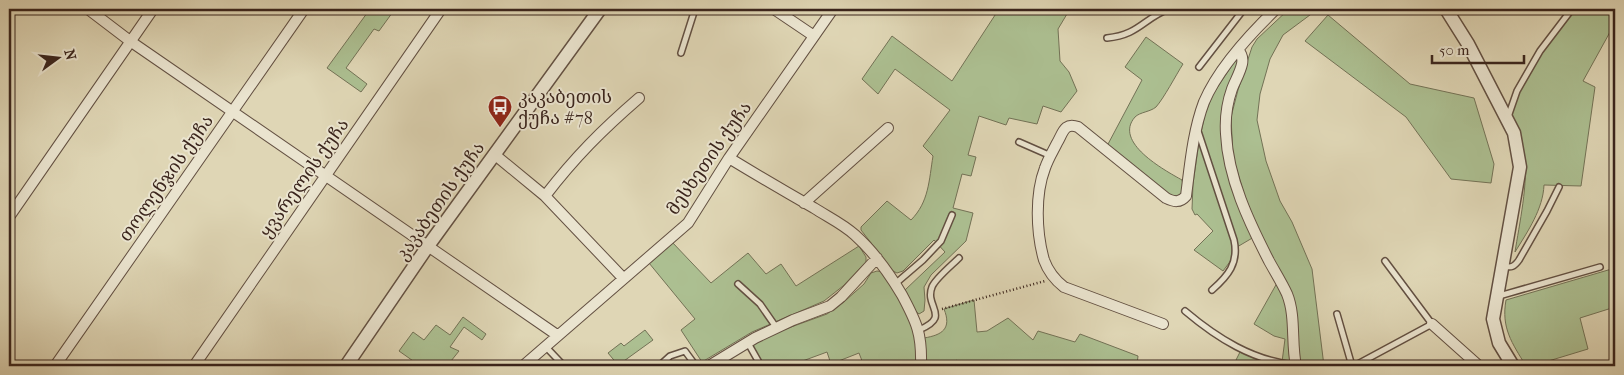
<svg xmlns="http://www.w3.org/2000/svg" width="1624" height="375" font-family="'IM FELL French Canon','Noto Serif Georgian',serif">
  <rect width="100%" height="100%" fill="#dfd6b5"/>
  <filter id="stains"><feTurbulence type="fractalNoise" baseFrequency=".004" numOctaves="4"/><feColorMatrix values="0 0 0 0 .2 0 0 0 0 .09 0 0 0 0 .02 0 0 0 .5 -.17"/></filter>
  <radialGradient id="worn" r=".72"><stop offset=".6" stop-color="#630" stop-opacity="0"/><stop offset="1" stop-color="#630" stop-opacity=".3"/></radialGradient>
  <path fill="#acbf91" stroke="#737256" d="M370,9h25l-16,22 -5,-2 -28,39 21,16 -6,8 -34,-24z
    M999,9h71l-12,20 2,32 9,11 8,19 -16,21 -18,-6 -6,18 -28,-6 -3,7 -27,-9 -11,39 8,2 -5,19 -9,-2 -9,34 20,5 -7,28 -35,34 -7,12 1,13 -1,11 -5,3c-8,-6 -12,-15 -14,-24l40,-38 -11,-12 -31,31 -6,2 -4,-2 -32,-41v-3l26,-26 24,19c18,-18 18,-40 22,-64l-10,-10 27,-36 -55,-41 -17,25 -16,-15 30,-43 60,45z
    M1289,9h29l-35,26 -13,24 -10,35 -3,26 9,41 14,40 12,21 20,47 12,97h-24l-5,-58 -36,-76 -15,-38 -11,-37 -2,-40 7,-27 14,-43 5,-8z
    M1576,9h39v14l-32,58 12,6 -14,99 -37,-1c-1,24 -16,46 -29,67 4,-26 14,-72 9,-96 -2,-11 -13,-29 -12,-40 2,-34 43,-80 64,-107z
    M1328,15l82,69 64,14 20,66 -3,19 -40,-4 -45,-62 -101,-76z
    M1146,37l37,27c-7,11 -19,34 -27,43 -6,5 -16,5 -21,10 -22,25 29,53 47,63l2,9 -3,6 -11,2 -63,-51 35,-66 -17,-13z
    M1237,58l3,1 -18,55 32,123 -22,13v9l-9,12 -29,-21 19,-19 -16,-17 -2,1 -3,-6 1,-25 6,-42 6,-28 8,-20z
    M672,242l39,41 37,-30 18,21 15,-10 15,22 63,-40 7,11v5l-23,24 -19,15 -72,31 -50,30 -21,-32 14,-11 -46,-56z
    M1615,268v39l-35,11 8,31 -56,17h-6c-14,-23 -25,-38 -20,-66z
    M877,271l7,1 30,56 3,11 -1,27h-52l-5,-13 -28,11 -4,-12 -38,14h-25l-12,-21 17,-10 58,-21 18,-13 19,-17 7,-11z
    M1277,283c14,27 14,49 15,79h-10l3,-23 -11,-3 -20,-12z
    M974,300l3,32 10,-1 21,-13 25,22 5,-9 37,11 5,-8 58,22 -1,9 4,1h-182l-2,-6 -10,6h-23v-28c18,-3 28,-9 20,-29z
    M463,317l23,17 -4,6 -18,-13 -14,20 9,4 -12,15h-33l2,-3 -17,-12 14,-19 11,8 12,-15 14,10z
    M645,330l8,10 -36,26 1,-1 -10,-12 13,-10 3,3z
    M1240,352l33,13 9,1h-49z"/>
  <g fill="none" stroke-linecap="round" stroke-linejoin="round">
    <defs>
      <path id="service" d="M1107,38c32,-3 37,-20 62,-29
        M681,53l14,-44
        M1199,67l45,-58
        M1508,117l9,-26 23,-40 32,-42
        M1198,131l36,109c5,23 -6,36 -22,50
        M1019,142l32,14
        M1504,266c7,2 10,1 15,-6l28,-49 12,-24
        M738,284l22,20 16,23
        M895,284l28,-24 18,-19 11,-26
        M1499,296l101,-29
        M1185,311c32,27 68,50 111,54
        M1337,314l15,52
        M919,330c33,-14 5,-23 13,-43 3,-8 20,-22 27,-29
        M748,343l13,23
        M546,347l18,19
        M659,366l11,-10 15,-5 11,15
        M1354,366l78,-42 -47,-63"/>
      <path id="minor" d="M88,9l42,32 427,294
        M774,9l40,27
        M1238,50c4,4 5,9 4,14 -2,9 -7,17 -10,25 -5,14 -7,30 -6,45 2,44 23,88 43,127 6,11 13,22 18,33 9,22 4,49 9,72
        M494,154l51,42 78,82
        M729,158c28,17 57,34 85,50 14,9 29,16 41,27 19,17 34,38 47,60 15,28 20,39 19,71
        M545,196c30,-39 57,-66 94,-98
        M804,203l84,-75
        M9,217l144,-208
        M1163,324l-99,-37c-9,-7 -16,-16 -20,-27 -8,-28 -9,-66 1,-92 3,-9 8,-17 12,-25 6,-10 7,-21 21,-16l88,71c8,4 14,5 20,-2 4,-31 7,-65 18,-94 14,-33 46,-68 72,-93
        M1432,324l47,42
        M55,366l249,-357
        M194,366l247,-357
        M523,366l165,-143 41,-65 104,-149
        M709,366l46,-28 38,-18 37,-14 11,-9 36,-39"/>
      <path id="tertiary" d="M1446,9l22,35 46,89 6,34 -27,152 6,24 14,23
        M346,366l82,-120 172,-237"/>
    </defs>
    <use href="#service" stroke="#635042" stroke-width="8"/>
    <use href="#minor" stroke="#635042" stroke-width="12"/>
    <use href="#tertiary" stroke="#635042" stroke-width="15"/>
    <path stroke="#3a241c" stroke-width="2.5" stroke-dasharray="1 2.5" stroke-linecap="butt" d="M942,309l103,-28"/>
    <use href="#service" stroke="#eae4cf" stroke-width="5"/>
    <use href="#minor" stroke="#eae4cf" stroke-width="10"/>
    <use href="#tertiary" stroke="#eae4cf" stroke-width="12"/>
  </g>
  <defs>
    <symbol id="bus-pin" viewBox="-11 -11 22 30"><path d="M0 17L-7.5 6A9.5 9.5 0 1 1 7.5 6Z" fill="#8f2418" stroke="#eae4cf"/><path d="M-5-6H5V4H4V6H2V4H-2V6H-4V4H-5ZM-3.5-4V0h7V-4ZM-3.5 1.2v1.5H-2V1.2ZM2 1.2v1.5H3.5V1.2Z" fill="#fff"/></symbol>
  </defs>
  <g fill-rule="evenodd">
    <use href="#bus-pin" x="486" y="93" width="28" height="38"/>
  </g>
  <g text-anchor="middle" stroke-width="4" stroke-linejoin="round" paint-order="stroke">
    <g font-size="18" fill="#3a241c" stroke="#eae4cf" text-anchor="start">
      <text x="518" y="103">კაკაბეთის<tspan x="518" dy="21">ქუჩა #78</tspan></text>
    </g>
    <g font-size="18" fill="#3a241c" stroke="#eae4cf">
      <text transform="translate(709 158) rotate(-55)" y="6">მესხეთის ქუჩა</text>
      <text transform="translate(166 178) rotate(-55)" y="6">თოლენჯის ქუჩა</text>
      <text transform="translate(304 178) rotate(-55)" y="6">ყვარელის ქუჩა</text>
      <text transform="translate(440 201) rotate(-55)" y="6">კაკაბეთის ქუჩა</text>
    </g>
  </g>
  <rect width="1624" height="375" fill="none" stroke="#dfd6b5" stroke-width="30"/>
  <rect x="10" y="10" width="1604" height="355" fill="none" stroke="#3a241c" stroke-width="2.5"/>
  <rect x="15" y="15" width="1594" height="345" fill="none" stroke="#3a241c"/>
  <g transform="translate(58 58) rotate(75)" stroke="#eae4cf" stroke-width="4" paint-order="stroke">
  <path d="M0-4L9 19L0 12L-9 19Z" fill="#3a241c"/>
  <text y="-8" font-size="14" font-weight="bold" text-anchor="middle" fill="#3a241c">N</text>
  </g>
  <path d="M1432 55v8h92v-8" fill="none" stroke="#3a241c" stroke-width="2.5"/>
  <text x="1439" y="55" font-size="15" fill="#3a241c" stroke="#eae4cf" stroke-width="4" paint-order="stroke">50 m</text>
  <rect width="100%" height="100%" filter="url(#stains)"/>
  <rect width="100%" height="100%" fill="url(#worn)"/>
</svg>
